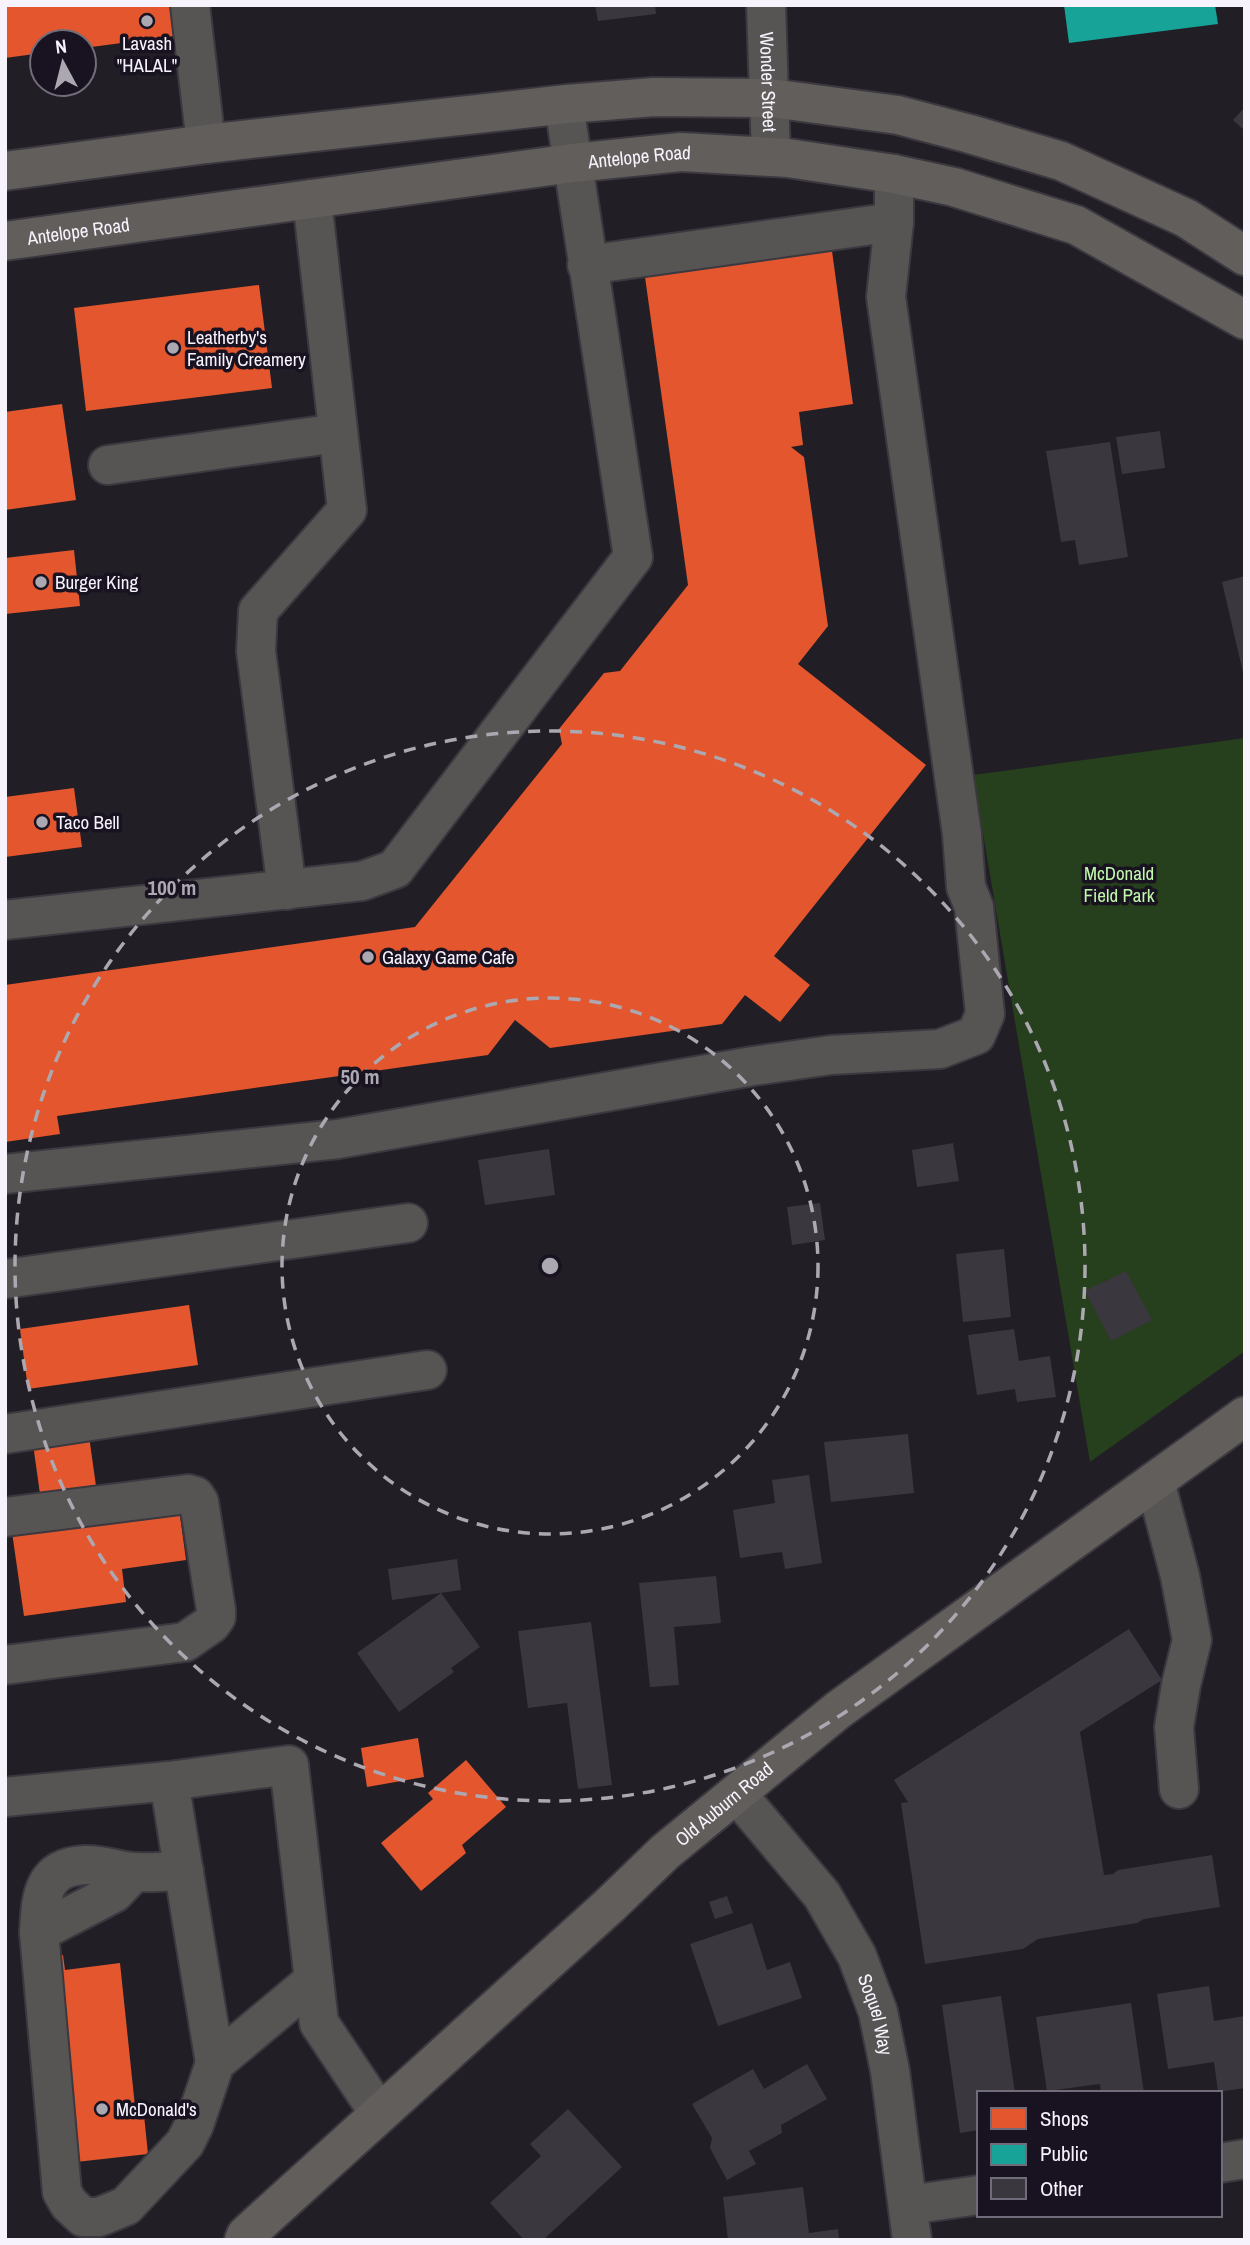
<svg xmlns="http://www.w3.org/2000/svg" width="1250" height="2245" font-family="'Archivo Narrow',sans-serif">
  <rect width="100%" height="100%" fill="#221e26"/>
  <path fill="#263f1c" d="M1245,738v613l-155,111 -117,-687z"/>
  <path fill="#e4572e" d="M5,5h165l4,31 -90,12v-6h-42v11l-37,5z
    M832,251l21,153 -54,8 4,33 -12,2 13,10 24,169 -30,38 128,101 -152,191 36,29 -30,37 -35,-27 -23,29 -172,24 -35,-28 -27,35 -431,61 3,18 -55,8v-157l410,-58 147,-183 -3,-15 45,-56 16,-2 68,-86 -43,-308z
    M259,285l13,103 -186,23 -12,-103z
    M62,404l14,96 -71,10v-98z
    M74,550l6,56 -75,8v-56z
    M74,788l8,59 -77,10v-60z
    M189,1305l9,60 -170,24 -8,-60z
    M88,1429l9,64 -56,8 -9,-64z
    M179,1508l7,52 -64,9 4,33 -102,14 -12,-84z
    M418,1738l6,39 -57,10 -6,-39z
    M466,1760l40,47 -44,38 4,8 -45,38 -40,-48 52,-44 -5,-6z
    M63,1955l2,15 55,-7 16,153 8,-1 4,39 -81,9 -22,-205z"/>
  <path fill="#17a398" d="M1064,5h151l3,19 -149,19z"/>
  <path fill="#3a373e" d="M595,5h60l1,9 -58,7z
    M1245,107v24l-12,-11z
    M1160,431l5,37 -43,6 -6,-37z
    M1110,442l18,115 -49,8 -4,-25 -14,2 -15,-91z
    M1245,576v101h-1l-22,-95z
    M953,1143l6,38 -42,6 -5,-37z
    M549,1149l6,46 -70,10 -7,-45z
    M820,1203l5,37 -33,5 -5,-38z
    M1004,1249l7,68 -48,5 -7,-68z
    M1126,1271l26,49 -41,21 -26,-50z
    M1014,1329l5,32 31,-5 6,41 -39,5 -2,-13 -38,6 -9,-60z
    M908,1434l6,59 -83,9 -7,-60z
    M809,1475l13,88 -37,6 -3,-17 -42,6 -7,-48 42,-7 -3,-23z
    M457,1559l4,31 -69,10 -4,-31z
    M716,1576l5,47 -47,4 5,58 -29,2 -11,-104z
    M441,1593l39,54 -29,21 3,4 -55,40 -42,-59z
    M591,1622l21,163 -34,4 -11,-86 -39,5 -10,-77z
    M1129,1629l33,51 -82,52 24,143 9,-1 5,-4 94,-15 8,52 -76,12 -7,4 -99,16 -15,10 -98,15 -24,-161 7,-1 -14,-22z
    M727,1896l6,17 -18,6 -6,-17z
    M752,1923l15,47 23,-8 12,36 -84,28 -28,-82z
    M1209,1986l5,35 31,-5v72l-27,4 -4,-30 -46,7 -11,-75z
    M1001,1996l14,97h-36v37l-19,3 -18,-128z
    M1131,2003l13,90h-43l-1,-9 -53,7 -11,-74z
    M807,2064l20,35 -46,26 1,8 -33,18 7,13 -29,16 -17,-32 2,-10 -20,-34 61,-35 11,20z
    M568,2109l54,58 -79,73h-19l-34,-37 51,-47 -11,-12z
    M803,2187l6,46 29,-4 1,11h-111l-5,-43z"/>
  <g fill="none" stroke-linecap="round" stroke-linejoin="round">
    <defs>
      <g id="minor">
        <path d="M190,5l16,139"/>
        <path id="s1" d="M766,5l5,152"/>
        <path d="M587,265l307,-43"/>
        <path d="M108,465l230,-32"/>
        <path d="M287,890l-31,-239 2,-40 89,-101 -35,-311"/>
        <path d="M5,920l357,-39 33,-12 238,-312 -69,-452"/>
        <path d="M5,1174l333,-35 415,-73 78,-11 109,-6 36,-14 9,-21 -11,-107 -8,-20 -4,-53 -76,-537 8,-75v-48"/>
        <path d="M5,1279l403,-56"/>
        <path d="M5,1434l422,-64"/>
        <path d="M1155,1481l25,95 12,64 -11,45 -7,42 5,62"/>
        <path d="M5,1517l183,-23 7,2 4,6 17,108v7l-5,7 -26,18 -180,23"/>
        <path d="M169,1781l46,282"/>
        <path id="s2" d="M737,1794l85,101 35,61 21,56 12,59 22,169"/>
        <path d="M5,1797l164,-16 120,-16 30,258 60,90"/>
        <path d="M184,1871c-17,0 -34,2 -50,1 -16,-1 -33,-8 -49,-7 -44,2 -44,33 -46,67l23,260 7,12 14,13h16l27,-11 59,-63 9,-18 21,-62 99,-83"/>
        <path d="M39,1932l75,-39 20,-21"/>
        <path d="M1220,2163l25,-4"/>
        <path d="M908,2205l71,-10"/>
      </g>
      <g id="major">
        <path d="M5,171l201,-27 361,-40 87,-7 117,1 127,17 72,19 91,27 125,57 59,38"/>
        <path id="s3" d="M5,241l568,-78 108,-11 107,6 106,16 60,13 122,38 169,95"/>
        <path id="s4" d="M244,2240l2,-5 364,-330 55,-53 173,-142 407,-294"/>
      </g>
    </defs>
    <use href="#minor" stroke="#3c383f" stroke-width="42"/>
    <use href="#major" stroke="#3c383f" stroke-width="42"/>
    <use href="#minor" stroke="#575454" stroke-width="38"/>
    <use href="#major" stroke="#625e5c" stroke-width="38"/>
  </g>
  <g fill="none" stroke="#aca8b2" stroke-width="3.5" stroke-dasharray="12 9">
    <circle cx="550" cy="1266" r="268"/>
    <circle cx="550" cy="1266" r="535"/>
  </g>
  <g fill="#aca8b2" stroke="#181221" stroke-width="2.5">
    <circle cx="147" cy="21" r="7"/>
    <circle cx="173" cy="348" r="7"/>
    <circle cx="41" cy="582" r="7"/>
    <circle cx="42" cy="822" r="7"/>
    <circle cx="368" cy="957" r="7"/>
    <circle cx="102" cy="2109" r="7"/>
  </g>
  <g text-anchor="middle" stroke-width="7" stroke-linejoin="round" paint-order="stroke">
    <g font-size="19" fill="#f7f3fd" stroke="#181221" text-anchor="start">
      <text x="147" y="50" text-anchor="middle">Lavash<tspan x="147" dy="22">"HALAL"</tspan></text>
      <text x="187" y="344">Leatherby's<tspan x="187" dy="22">Family Creamery</tspan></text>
      <text x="55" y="589">Burger King</text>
      <text x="56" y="829">Taco Bell</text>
      <text x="382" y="964">Galaxy Game Cafe</text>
      <text x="116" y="2116">McDonald's</text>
    </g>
    <g font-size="19" fill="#f7f3fd" stroke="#181221">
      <text dy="7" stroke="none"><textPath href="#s1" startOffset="77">Wonder Street</textPath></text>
      <text dy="7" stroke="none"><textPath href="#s3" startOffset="640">Antelope Road</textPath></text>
      <text dy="7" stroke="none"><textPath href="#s3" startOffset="74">Antelope Road</textPath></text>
      <text dy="7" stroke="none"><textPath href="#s4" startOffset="649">Old Auburn Road</textPath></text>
      <text dy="7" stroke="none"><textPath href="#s2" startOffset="264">Soquel Way</textPath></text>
    </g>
    <g font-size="19" fill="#c0f7a9" stroke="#181221">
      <text x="1119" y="880">McDonald<tspan x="1119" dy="22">Field Park</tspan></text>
    </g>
  </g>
  <circle cx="550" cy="1266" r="10" fill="#aca8b2" stroke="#181221" stroke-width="3.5"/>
  <g font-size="21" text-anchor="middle" font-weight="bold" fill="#aca8b2" stroke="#181221" stroke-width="7" stroke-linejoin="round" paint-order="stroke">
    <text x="172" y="895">100 m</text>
    <text x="360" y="1084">50 m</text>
  </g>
  <rect width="1250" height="2245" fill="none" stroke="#f7f3fd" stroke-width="14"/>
  <rect x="977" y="2091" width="245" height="126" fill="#181221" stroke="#716c79" stroke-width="2"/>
  <rect x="991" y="2108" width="35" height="21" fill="#e4572e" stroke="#716c79" stroke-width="2"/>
  <text x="1040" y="2126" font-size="21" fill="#f7f3fd">Shops</text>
  <rect x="991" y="2144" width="35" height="21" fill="#17a398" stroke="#716c79" stroke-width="2"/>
  <text x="1040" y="2161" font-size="21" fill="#f7f3fd">Public</text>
  <rect x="991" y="2178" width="35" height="21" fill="#3a373e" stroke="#716c79" stroke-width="2"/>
  <text x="1040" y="2196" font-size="21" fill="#f7f3fd">Other</text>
  <g transform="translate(63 63) rotate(353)"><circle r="33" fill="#181221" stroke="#716c79" stroke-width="2"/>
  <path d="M0-5L12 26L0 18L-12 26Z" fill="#aca8b2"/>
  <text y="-10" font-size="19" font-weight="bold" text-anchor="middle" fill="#f7f3fd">N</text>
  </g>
</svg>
